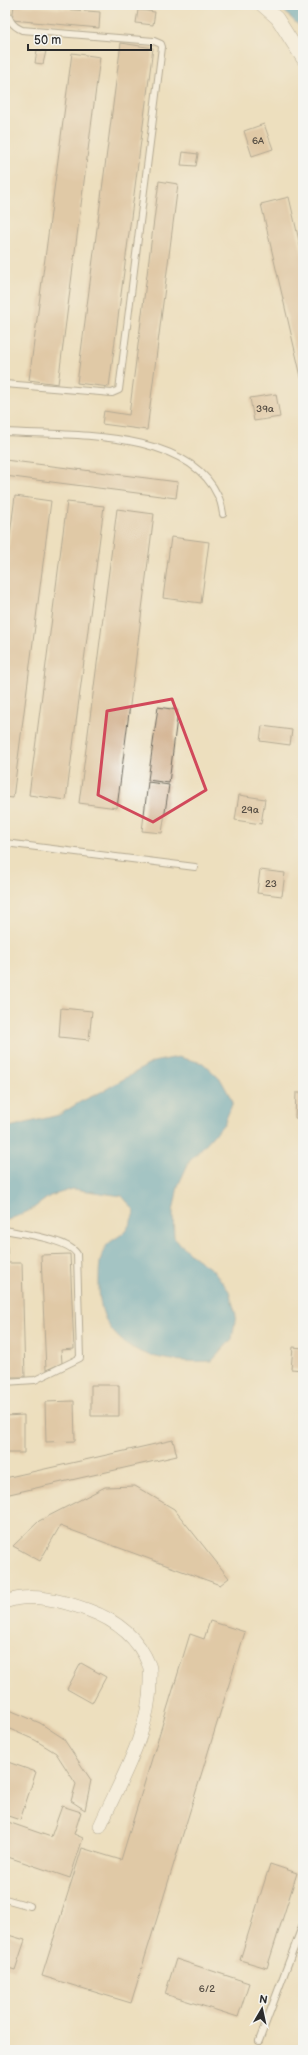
<svg xmlns="http://www.w3.org/2000/svg" width="308" height="2055" font-family="'Balsamiq Sans',sans-serif">
  <rect width="100%" height="100%" fill="#f6f6f2"/>
  <filter id="ink" filterUnits="userSpaceOnUse"><feTurbulence type="fractalNoise" baseFrequency=".025" numOctaves="2"/><feDisplacementMap in="SourceGraphic" scale="8" xChannelSelector="R" yChannelSelector="G"/><feConvolveMatrix kernelMatrix="1 2 1 2 8 2 1 2 1" color-interpolation-filters="sRGB"/></filter>
  <filter id="wash" filterUnits="userSpaceOnUse"><feTurbulence type="fractalNoise" baseFrequency=".012" numOctaves="4" result="noise"/><feDisplacementMap in="SourceGraphic" scale="16" xChannelSelector="R" yChannelSelector="G"/><feGaussianBlur stdDeviation="0.9" result="paint"/><feColorMatrix in="noise" values="0 0 0 0 0 0 0 0 0 0 0 0 0 0 0 0 0 1.4 0 .05"/><feComposite in="paint" operator="in"/></filter>
  <g filter="url(#wash)">
    <rect width="100%" height="100%" fill="#eddfbe"/>
    <path fill="#4ea4ca" stroke="#3c687a" d="M278,5h25v25z
      M178,1057l25,6 18,17 12,22 -9,22 -35,38 -11,24 -5,26 1,26 19,18 21,15 15,20 7,24 -4,24 -20,22c-52,3 -111,-8 -113,-72 0,-13 -1,-29 6,-41 4,-8 16,-11 21,-18 4,-5 6,-13 9,-19l-13,-15 -49,-7 -23,7 -19,14 -23,10h-3v-92l54,-13 21,-13 23,-11 50,-29z"/>
    <g id="blocks">
      <path fill="#d1af8b" d="M14,5l86,7 -1,16 -87,-8z
        M138,10l17,2 -2,13 -17,-2z
        M121,43l32,5 -44,339 -32,-4z
        M37,50l9,1 -3,13 -8,-1z
        M72,53l28,4 -42,327 -29,-4z
        M264,124l9,25 -21,7 -8,-25z
        M183,152l15,2 -2,12 -15,-1z
        M159,181l19,3 -31,246 -45,-6 2,-13 25,4z
        M289,197l14,61 -1,123 -41,-177z
        M276,394l4,23 -26,4 -4,-23z
        M5,460l173,22 -2,16 -171,-22z
        M15,496l36,5 -38,297 -8,-1v-223z
        M67,502l37,4 -38,294 -37,-5z
        M117,509l37,5 -37,294 -38,-5z
        M171,537l38,5 -8,61 -38,-5z
        M158,707l20,3 -9,73 -21,-3z
        M262,726l30,4 -2,15 -30,-4z
        M148,782l21,3 -7,48 -20,-2z
        M239,795l26,4 -4,25 -26,-4z
        M260,870l25,3 -3,23 -25,-3z
        M61,1008l31,3 -3,29 -30,-3z
        M296,1093h7v26l-8,-1z
        M5,1245h2l1,18h14l3,114h-20z
        M70,1254l4,95 -13,1 1,13 -16,7 -5,-115z
        M293,1347l10,1v22l-12,-1z
        M91,1385h28v31h-28z
        M74,1401l1,40 -29,1 -1,-40z
        M24,1415v38h-19v-37z
        M173,1440l4,16 -172,39v-17z
        M135,1486l39,23 55,69 -9,7 -160,-59 -20,35 -27,-15 26,-25 66,-34z
        M210,1621l35,11 -114,371 -89,-27 40,-128 39,12 69,-226 14,5z
        M81,1663l25,14 -14,26 -25,-14z
        M5,1708l35,15 23,15 28,42 -6,30 -14,-9 5,-17 -20,-31 -21,-13 -30,-13z
        M5,1761l31,11 -16,48 -15,-5z
        M62,1806l19,6 -7,22 9,4 -13,40 -65,-22v-26l3,-8 43,15z
        M270,1864l27,9 -30,95 -27,-8z
        M5,1934l20,6 -10,30 -10,-3z
        M176,1959l73,24 -11,34 -73,-23z"/>
    </g>
  </g>
  <g filter="url(#ink)">
    <use href="#blocks" fill-opacity="0" stroke="#6f6a5e" stroke-width="1"/>
    <g fill="none" stroke-linecap="round" stroke-linejoin="round">
      <defs>
        <path id="lane" d="M5,6c4,12 5,19 17,24l132,11 7,3 1,3 -43,343 -7,3 -107,-9
          M5,432c62,4 182,-4 213,64 3,5 4,12 5,18
          M5,843l190,24
          M5,1230c17,4 63,9 72,24l3,104 -45,22 -30,2
          M5,1899l25,7
          M259,2041l44,-117"/>
        <path id="street" d="M262,5l15,13 26,41
          M5,1602c26,-10 58,-1 83,8 28,10 50,27 61,55 2,4 1,11 1,15 1,50 -30,101 -50,146"/>
      </defs>
      <use href="#lane" stroke="#6f6a5e" stroke-width="8"/>
      <use href="#street" stroke="#6f6a5e" stroke-width="14"/>
      <use href="#lane" stroke="#fff" stroke-width="6"/>
      <use href="#street" stroke="#fff" stroke-width="13"/>
    </g>
  </g>
  <path d="M0 0H308V2055H0ZM172,699l34,91 -53,32 -55,-27 9,-84z" fill="#eddfbe" fill-opacity=".55" fill-rule="evenodd"/>
  <path fill="none" stroke="#d1495b" stroke-width="3" stroke-linejoin="round" d="M172,699l34,91 -53,32 -55,-27 9,-84z"/>
  <g text-anchor="middle" stroke-width="4" stroke-linejoin="round" paint-order="stroke">
    <g font-size="10" fill="#544c43">
      <text x="258" y="144">6А</text>
      <text x="265" y="412">39а</text>
      <text x="250" y="813">29а</text>
      <text x="271" y="887">23</text>
      <text x="207" y="1992">6/2</text>
    </g>
  </g>
  <rect width="308" height="2055" fill="none" stroke="#f6f6f2" stroke-width="20"/>
  <g transform="translate(262 2009) rotate(9)" stroke="#f6f6f2" stroke-width="3" paint-order="stroke">
  <path d="M0-3L7 15L0 10L-7 15Z" fill="#2b2b2b"/>
  <text y="-6" font-size="11" font-weight="bold" text-anchor="middle" fill="#2b2b2b">N</text>
  </g>
  <path d="M28 44v6h123v-6" fill="none" stroke="#2b2b2b" stroke-width="2"/>
  <text x="34" y="44" font-size="12" fill="#2b2b2b" stroke="#f6f6f2" stroke-width="3" paint-order="stroke">50 m</text>
</svg>
